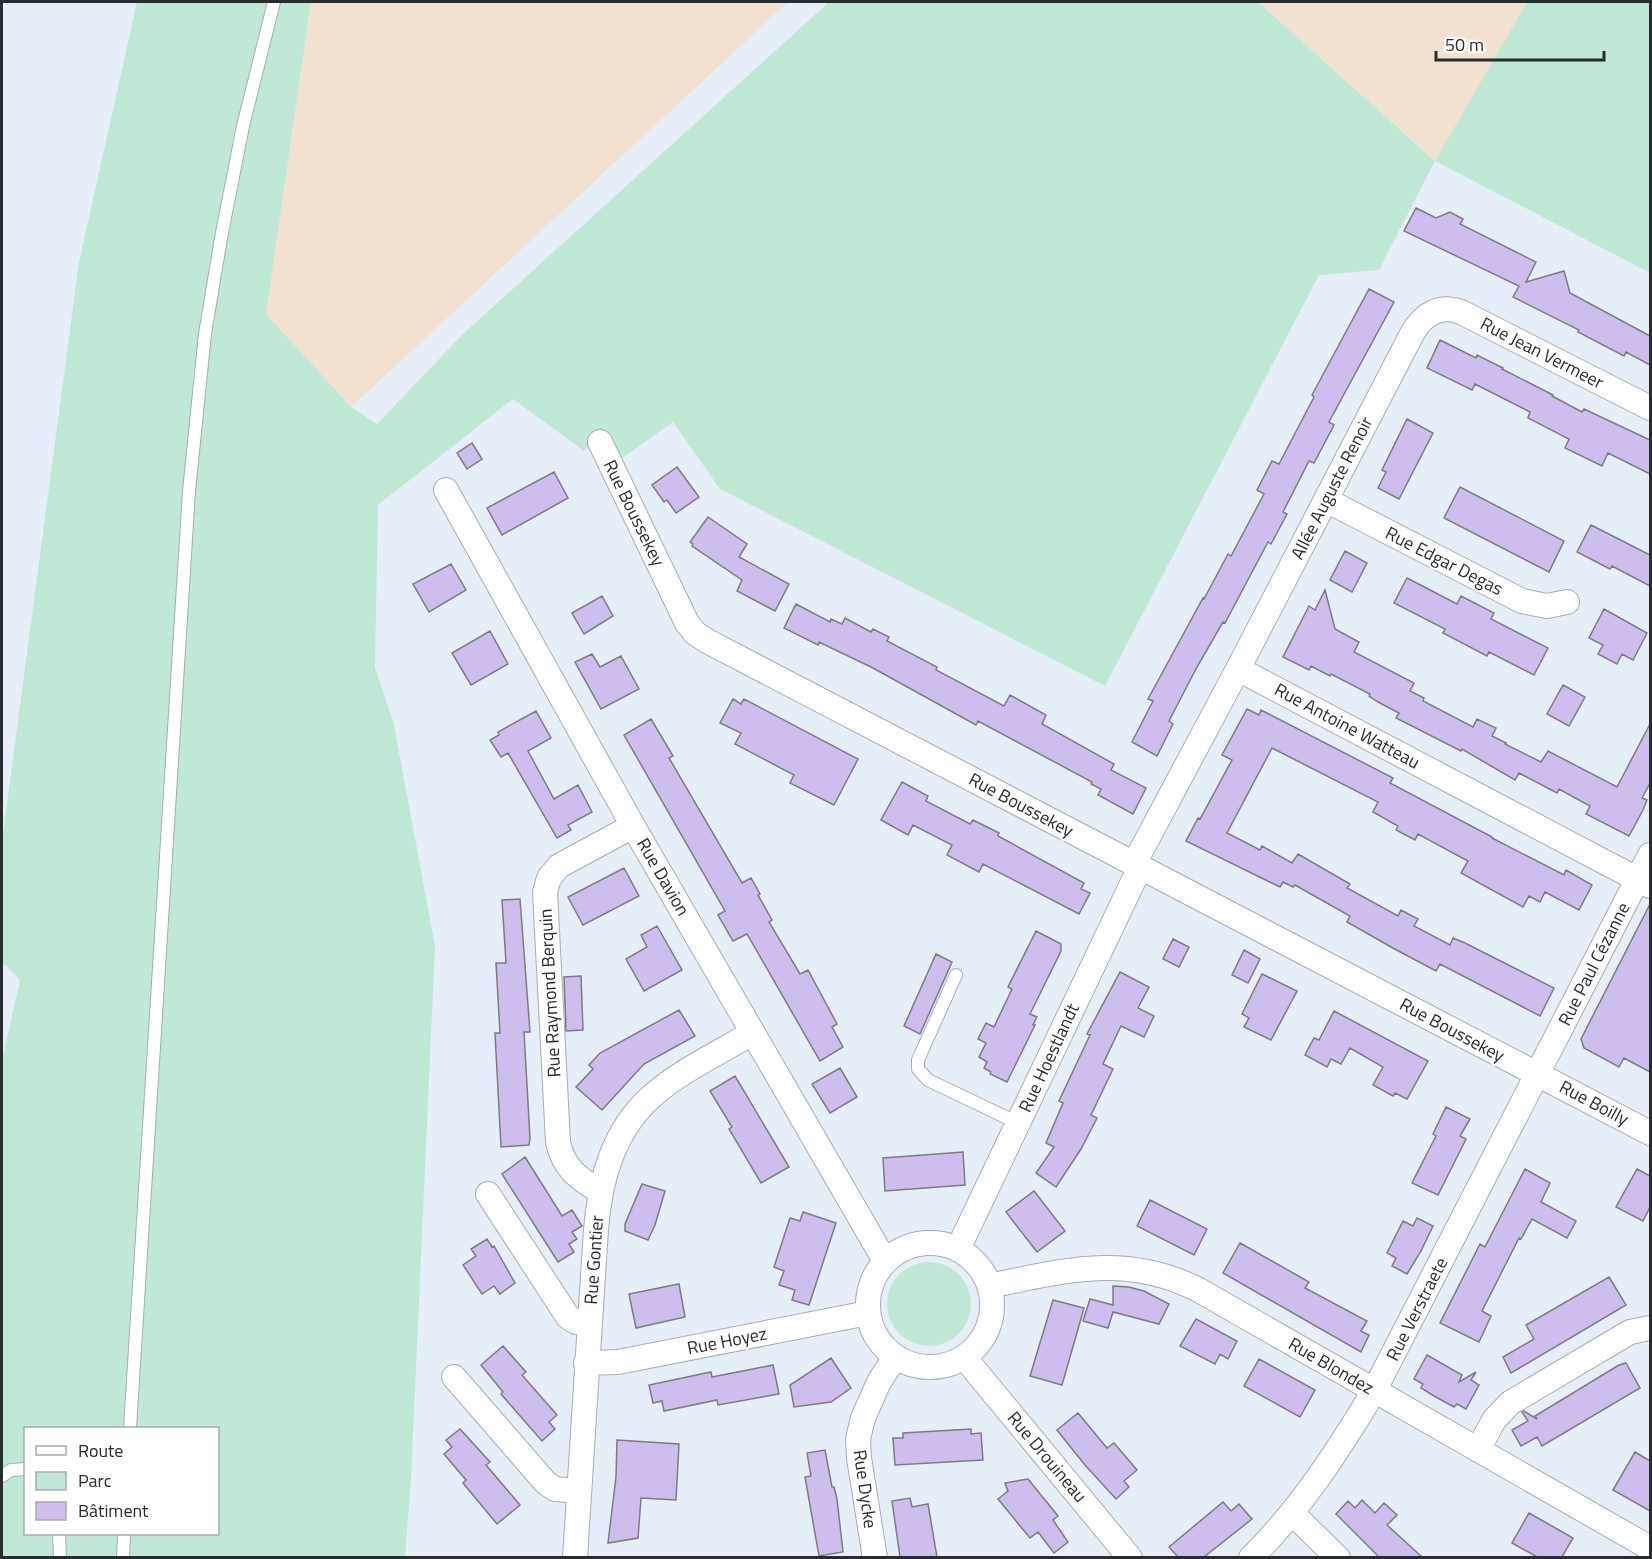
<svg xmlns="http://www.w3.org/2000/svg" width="1652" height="1559" font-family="'Titillium Web',sans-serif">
  <rect width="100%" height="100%" fill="#e6eef8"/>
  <path fill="#f1e1ce" d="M311,2h477l-437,405 -85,-93z
    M1258,2h269l-91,159z"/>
  <path fill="#c0e9d5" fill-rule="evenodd" d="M137,2h174l-45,312 85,93 26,17 86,-90 366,-332h429l177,159 92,-159h123v271l-215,-112 -56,109 -60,5 -214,411 -385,-197 -47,-67 -51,36 -22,-21 -16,14 -71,-52 -135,106 -3,163 19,57 41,221 -24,533 -6,78 -403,1v-497l18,-81 -18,-18v-121l77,-579zM26,1428h192v106h-192z
    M887 1304a42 42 0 1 1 84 0a42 42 0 1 1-84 0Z"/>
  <path fill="#cdbeee" stroke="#7d7a84" stroke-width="1.5" d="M1416,208l20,10 14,-6 13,7 -3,5 76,38 -10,20 38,-11 6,22 80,43v29l-24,-13 -2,4 -46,-24 1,-2 -66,-33 6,-11 -115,-55z
    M1369,289l25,13 -65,120 5,3 -20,38 -5,-2 -26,51 4,2 -16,30 -3,-2 -43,81 -2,-1 -26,45 -28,54 4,3 -16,32 -25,-14 21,-41 -5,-2 55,-101 1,1 24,-45 3,2 33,-62 -7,-4 15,-29 7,3 35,-67 -2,-2z
    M1440,340l36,18 1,-3 26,13 -1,1 51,26 -1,1 30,16 2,-3 66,31v34l-42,-21 -6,13 -37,-18 4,-9 -41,-21 2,-6 -55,-28 -3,6 -45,-22z
    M1407,419l26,14 -34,66 -21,-11 8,-16 -4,-2z
    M472,443l10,16 -15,10 -10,-16z
    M677,467l22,30 -23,16 -9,-13 -3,2 -12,-17z
    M554,472l14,26 -66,37 -15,-27z
    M1460,487l104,54 -15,31 -105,-54z
    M708,517l39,27 -8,13 50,27 -14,27 -38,-20 5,-11 -50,-34 1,-2 -3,-2z
    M1591,525l59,30v31l-38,-20 -2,3 -33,-17z
    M1345,551l22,12 -15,29 -22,-12z
    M451,564l15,26 -37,22 -16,-28z
    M1407,578l50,26 4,-8 33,17 -3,6 57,29 -14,27 -45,-23 -2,4 -44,-23 2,-4 -51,-26z
    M1325,590l10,39 24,13 -5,10 60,31 -4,8 14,7 -1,3 50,26 4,-8 19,9 -4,8 14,7 -1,1 36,18 7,-11 69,36 33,-63v59l-8,15 5,2 -4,10 -14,26 -43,-22 4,-8 -31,-17 -2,4 -38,-20 -4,7 -53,-31 -1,2 -65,-33 3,-5 -21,-11 -9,-6 1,-2 -39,-20 -1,2 -19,-10 -2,4 -26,-13 26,-51 6,4z
    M602,596l11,20 -29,18 -12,-21z
    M796,604l34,18 1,-3 11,5 3,-6 26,14 2,-3 16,8 -2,4 50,26 -1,3 68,36 6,-11 36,20 -4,9 72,40 -3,6 35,18 -13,26 -35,-19 3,-6 -10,-5 1,-2 -114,-61 -2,4 -103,-57 -54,-26 -1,3 -34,-17z
    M1604,609l43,24 -14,27 -11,-6 -5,10 -19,-10 5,-9 -14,-7z
    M490,631l18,33 -37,21 -19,-32z
    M592,654l8,13 21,-11 18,33 -38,20 -26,-47z
    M1563,685l22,12 -16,29 -22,-12z
    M733,699l8,5 3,-5 114,60 -24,46 -44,-22 4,-8 -59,-31 6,-11 -21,-10z
    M1247,709l12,6 2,-5 132,68 -3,5 102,54v1l72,37 2,-5 26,15 -13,25 -34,-18 -5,10 -11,-6 -6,11 -62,-34 7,-12 -50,-27 -3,6 -19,-10 2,-4 -25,-14 5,-10 -106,-54 -45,85 33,17 2,-4 30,17 6,-9 52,30 -3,4 51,28 3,-6 17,9 -4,7 36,19 3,-7 12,5 89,45 -14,28 -100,-52 -4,7 -45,-24 -44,-25 3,-6 -55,-31 -2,2 -10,-5 -3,5 -94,-46 12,-23 2,1 32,-59 -10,-5z
    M536,711l15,27 -23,13 26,48 24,-14 14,27 -24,13 3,5 -14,8 -49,-85 -7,4 -11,-17 9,-5 -1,-3z
    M651,719l22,37 -4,2 73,125 9,-5 9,16 -2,1 14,25 -3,2 31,52 8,-4 29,54 -5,3 11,20 -23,14 -73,-127 -14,7 -15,-26 7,-4 -101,-176z
    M902,782l26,14 -2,5 44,23 3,-4 26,13 -1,3 86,47 -3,6 9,4 -11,21 -96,-50 -4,8 -32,-17 5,-10 -39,-20 -5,10 -27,-15z
    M624,868l15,28 -56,29 -15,-28z
    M520,899l10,133h-6l6,106 -1,7 -28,2 -6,-114h5l-4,-70h10l-4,-63z
    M1650,904v168l-26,-14 -5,9 -35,-19 -3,-9z
    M657,926l25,44 -38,21 -18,-32 21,-12 -6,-12z
    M1036,931l25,13v7l-31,63 7,3 -4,8h2l-28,57 -17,-8 1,-2 -7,-4 3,-6 -8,-5 7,-14 -8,-4 8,-16 8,4 18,-38 -4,-2z
    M1173,939l16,8 -10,20 -16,-8z
    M1244,950l16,9 -12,24 -16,-8z
    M936,954l16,8 -32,72 -16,-8z
    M1120,972l29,15 -11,21 16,8 -10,21 -23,-11 -18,38 10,5 -22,46 6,3 -16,31 -25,38 -20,-14 18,-26 -8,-4 17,-40 -4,-2 31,-66 -3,-1z
    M1262,974l35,17 -26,49 -27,-13 5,-9 -7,-4z
    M581,976l2,54 -17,1 -2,-54z
    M679,1010l16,26 -51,28 -42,46 -26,-23 17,-18 -4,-4 11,-12z
    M1334,1011l94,50 -21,38 -12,-6 -2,3 -20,-11 10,-18 -33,-19 -9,16 -10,-5 -4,8 -22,-12 9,-17 5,2z
    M840,1068l17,29 -27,16 -18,-29z
    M735,1076l54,91 -28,16 -32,-54 3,-2 -22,-36z
    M1446,1107l24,12 -10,17 6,3 -28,56 -26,-12 24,-47 -3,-2z
    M963,1152l2,33 -80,6 -2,-33z
    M525,1157l37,59 10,-6 10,16 -10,6 5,7 -8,5 5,8 -16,10 -56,-88z
    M1525,1169l25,14 -9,19 35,19 -9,17 -35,-19 -11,20 -2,-1 -37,73 9,5 -12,26 -39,-19 40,-79 5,3z
    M1637,1169l13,7v31l-7,14 -27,-14z
    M642,1184l23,7 -10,34 -7,15 -23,-9v-7z
    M1034,1191l31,40 -28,21 -31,-40z
    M1150,1200l57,29 -13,26 -57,-29z
    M803,1212l33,11 -27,82 -17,-5 3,-10 -16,-5 5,-14 -10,-4 16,-49 10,3z
    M1417,1218l16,8 -12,25 -14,23 -15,-8 4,-8 -9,-5 16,-32 10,5z
    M487,1239l5,8 2,-1 21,37 -15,11 -6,-8 -12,8 -19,-29 13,-9 -5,-7z
    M1240,1243l69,39 -4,6 62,33 -6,10 8,4 -8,17 -138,-79z
    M1609,1277l17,28 -115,68 -8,-16 31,-18 -8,-14z
    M679,1284l6,33 -49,11 -7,-34z
    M1113,1286l16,1 15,4 25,13 -10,20 -46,-12 -5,16 -25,-7 7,-22 23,6z
    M1053,1300l31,8 -22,77 -32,-9z
    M1196,1319l41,22 -9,18 -8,-5 -5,10 -35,-18z
    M503,1346l23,26 -4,3 35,40 -8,7 6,7 -13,12 -41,-47 2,-2 -22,-27z
    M1427,1355l35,20 -3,7 17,-10 -5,8 8,5 -13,24 -9,-5 -3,3 -20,-11 -13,-8 2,-4 -9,-5z
    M831,1358l20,30 -20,14 -37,5 -4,-22z
    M1259,1359l56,31 -15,27 -56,-31z
    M1626,1363l14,25 -98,58 -5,-9 -16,9 -9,-16 16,-9 -6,-9 2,-1 13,8 -2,-3 84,-51z
    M773,1365l6,29 -61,11 -1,-5 -53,11 -2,-10 -9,2 -4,-18 62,-13 1,5z
    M1078,1413l29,35 7,-5 23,27 -13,11 5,6 -13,12 -31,-34 -28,-35z
    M460,1429l30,33 -4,3 34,40 -23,19 -34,-41 3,-3 -22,-26 8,-7 -6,-7z
    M971,1429v5l10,-1 2,27 -88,5 -2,-27h10v-5z
    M617,1440l62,4 -3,56 -35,-2 -3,40 -30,5 8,-66z
    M825,1450l7,37h2l3,12 6,53 -24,4 -14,-79 6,-1 -4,-23z
    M1635,1452l15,9v50l-37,-21z
    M1028,1479l30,37 -5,4 15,22 -14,11 -16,-21 -8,6 -32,-39 10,-8 -3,-8z
    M910,1498l2,9 16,-3 9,53h-37l-8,-56z
    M1362,1500l13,13 9,-10 13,12 -10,10 35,32h-43l-43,-43 12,-13 7,7z
    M1223,1502l8,9 8,-7 13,15 -48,38h-26l-9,-10z
    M1529,1513l44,25 -11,19h-25l-25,-14z"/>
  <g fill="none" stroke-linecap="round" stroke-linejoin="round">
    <defs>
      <path id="lane" d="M956,975l-38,85v9l10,11 90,43
        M130,1428l59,-937 16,-157 16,-96 22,-112 31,-124
        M2,1476l9,-6 15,-1
        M59,1534l1,24
        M123,1558l1,-24"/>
      <path id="street" d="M600,442l87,181 8,10 12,8 943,492
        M446,490l187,336 252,435
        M1326,500l196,101 25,5 20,-4
        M1238,669l412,217
        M1134,864l104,-195 175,-337c11,-18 27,-28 48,-20l189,96
        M600,1191c-22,-12 -37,-24 -42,-49l-13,-250 4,-14 10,-12 74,-40
        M488,1194l80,123 8,5h13
        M868 1305a62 62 0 1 1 124 0a62 62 0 1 1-124 0Z
        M958,1249l182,-382
        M989,1286c75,-15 135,-33 208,3l453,259
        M964,1357l166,201
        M586,1363l32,-1 250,-49
        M454,1377l92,106 9,6 23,2
        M1478,1450l16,-30 16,-17 120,-71 20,-4
        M1292,1513l46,45
        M575,1558l21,-329c4,-49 17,-98 55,-132 27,-25 70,-45 101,-64
        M875,1558l-16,-100 -1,-19 5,-21 16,-36 16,-25
        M1251,1558c50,-50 87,-107 123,-167l276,-536"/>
    </defs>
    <use href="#lane" stroke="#a5adb6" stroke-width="14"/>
    <use href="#street" stroke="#a5adb6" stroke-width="26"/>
    <use href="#lane" stroke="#fff" stroke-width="12"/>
    <use href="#street" stroke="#fff" stroke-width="24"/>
  </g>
  <g text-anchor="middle" stroke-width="4.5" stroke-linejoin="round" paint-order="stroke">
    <g font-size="18" fill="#282b2f" stroke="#fff">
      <text transform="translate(1542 353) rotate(27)" y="6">Rue Jean Vermeer</text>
      <text transform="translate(1332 488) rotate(-63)" y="6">Allée Auguste Renoir</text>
      <text transform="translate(634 513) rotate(64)" y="6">Rue Boussekey</text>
      <text transform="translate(1444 561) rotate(27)" y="6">Rue Edgar Degas</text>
      <text transform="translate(1347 726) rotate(28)" y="6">Rue Antoine Watteau</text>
      <text transform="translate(1021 805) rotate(28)" y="6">Rue Boussekey</text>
      <text transform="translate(663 877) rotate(60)" y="6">Rue Davion</text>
      <text transform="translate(1594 964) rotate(-63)" y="6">Rue Paul Cézanne</text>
      <text transform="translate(550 993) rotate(-93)" y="6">Rue Raymond Berquin</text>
      <text transform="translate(1452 1030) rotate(28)" y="6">Rue Boussekey</text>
      <text transform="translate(1049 1058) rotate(-65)" y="6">Rue Hoestlandt</text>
      <text transform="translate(1594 1103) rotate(28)" y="6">Rue Boilly</text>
      <text transform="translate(594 1260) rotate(-86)" y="6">Rue Gontier</text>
      <text transform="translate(1417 1309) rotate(-63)" y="6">Rue Verstraete</text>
      <text transform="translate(727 1341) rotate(-11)" y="6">Rue Hoyez</text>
      <text transform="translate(1331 1366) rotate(30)" y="6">Rue Blondez</text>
      <text transform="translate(1047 1457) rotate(50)" y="6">Rue Drouineau</text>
      <text transform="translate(865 1489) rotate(82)" y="6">Rue Dycke</text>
    </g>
  </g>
  <rect width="1652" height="1559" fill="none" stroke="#282b2f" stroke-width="6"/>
  <rect x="24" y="1427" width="195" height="108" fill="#ffffff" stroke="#a9aaac" stroke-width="1.5"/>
  <rect x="36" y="1446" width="30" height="9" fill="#ffffff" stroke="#a9aaac" stroke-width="1.5"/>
  <text x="78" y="1457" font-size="18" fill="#282b2f">Route</text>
  <rect x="36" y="1472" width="30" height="18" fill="#c0e9d5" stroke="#a9aaac" stroke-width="1.5"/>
  <text x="78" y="1487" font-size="18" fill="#282b2f">Parc</text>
  <rect x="36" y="1502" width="30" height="18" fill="#cdbeee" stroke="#a9aaac" stroke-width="1.5"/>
  <text x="78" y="1517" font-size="18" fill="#282b2f">Bâtiment</text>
  <path d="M1436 51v9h168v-9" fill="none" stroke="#282b2f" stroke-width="3"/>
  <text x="1445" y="51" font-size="18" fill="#282b2f" stroke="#ffffff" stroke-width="4.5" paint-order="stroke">50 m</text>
</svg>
